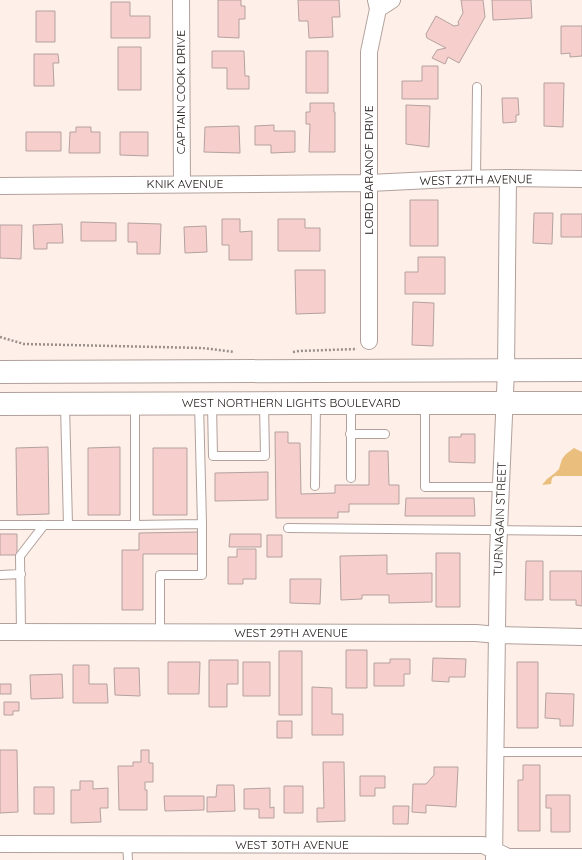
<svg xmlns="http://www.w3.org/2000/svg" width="582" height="860" font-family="Quicksand,sans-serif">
  <rect width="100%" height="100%" fill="#feefe9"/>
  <path fill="#eabf7d" d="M574,448l8,4v24h-27l-3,2 -1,6 -9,1 5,-6 8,-6 4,-4 3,-10 4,-5z"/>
  <path fill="#f6cfcc" stroke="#b4a1a0" d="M218,0h23v6h4v13h-6v19l-21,-1z
    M298,0h41l1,17h-8l1,20 -24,1 -1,-17h-9z
    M461,0h22l2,17 -26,46 -11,-6 -3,7 -13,-6 5,-8 9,-2 -19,-10 -1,-4 10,-18 18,10 5,-1 -1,-3 5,-9z
    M492,0h39l1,18 -39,2z
    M111,2h19v14h20v22h-39z
    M36,11h19v31h-19z
    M561,26h21v30l-12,1v-4l-9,1z
    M118,47h23v43h-23z
    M212,51h32l1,25h4v13h-22v-21h-15z
    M306,51h22v42h-22z
    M34,54h24l1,9h-6l1,23h-20z
    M422,66h16v33h-36v-18h20z
    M544,83h20l-1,44 -19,-1z
    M502,98h16l1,17h-3v7l-13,1z
    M310,103h24v9h1v40h-26l1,-28h-4v-12h4z
    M406,105l24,1 -1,41 -23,-3z
    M274,125v6h21v21l-24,1v-8h-16v-19z
    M239,126l1,27 -36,-1 1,-25z
    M76,127h15v5h9v21h-31l1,-21h6z
    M26,132h35v19h-35z
    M120,132h28v24l-28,-1z
    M410,200h28v46h-28z
    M534,213h19l-1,31 -19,-1z
    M561,214h21v23h-21z
    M222,219h18v13l12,-1v29h-23v-15h-7z
    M278,219h27v9h15v23h-42z
    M81,222l35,1v18h-35z
    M128,223l33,1 -1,30h-23v-12h-9z
    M62,224l1,19h-16v6h-13l-1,-24z
    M0,225h22l-1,34 -21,-1z
    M206,226l1,26 -22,1 -1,-26z
    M418,257h27v37h-40v-22h13z
    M295,270h30v43l-29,1z
    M413,302l21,1 -1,43 -21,-1z
    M275,432h13v11h12l1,51 34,-1v-8h34v-34h19l1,34h10v19h-50v8h-11v6h-62z
    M461,434h14v29l-26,-1v-25h12z
    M48,447l1,67 -32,1 -1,-67z
    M120,447v68h-32v-67z
    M153,448h34v67h-34z
    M268,472v28l-53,1v-28z
    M406,498h68l1,18h-70z
    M198,532v22h-55v56h-21v-60h17v-17z
    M0,534h17v21h-17z
    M230,534h31v13h-32z
    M267,535h15v22h-15z
    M237,549h19v30h-13v5h-15v-27h9z
    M436,553h24v54h-24z
    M387,555v19l45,-1v29l-43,1v-8h-27v4l-21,1 -1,-44z
    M526,561h17v39h-18z
    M550,571h32v35l-6,-1v-5h-26z
    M290,579h31l-1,25 -30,-1z
    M346,650h21v38h-21z
    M279,651h23v64h-23z
    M433,658l33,1 -1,18h-16v5l-17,-1z
    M390,659h20v15h-6v12h-30v-23h16z
    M209,660h29v24h-11v23h-18z
    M168,662h32l-1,32h-31z
    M243,662h27v34h-27z
    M517,662h21v66h-21z
    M73,665h16v19h18l1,19h-35z
    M114,668h25l1,28 -25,-1z
    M62,674l1,24 -32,1 -1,-24z
    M0,684h11v10h-11z
    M312,687l20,1v26h11v21h-31z
    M546,693l28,1 -1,32h-13v-7l-15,-1z
    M4,702h15v9h-6v4h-9z
    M277,721h15v17h-15z
    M0,750h17l1,62 -18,1z
    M141,750h8v13h4v19h-8v8h2v20h-28l-1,-44h15v-4h8z
    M323,762h21l1,59 -28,1v-14h7z
    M523,765h17v66h-22v-51h5z
    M434,767h24l-2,40 -30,-2v8l-14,-1 1,-28h13l8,-9z
    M360,776h25v12h-10v8h-15z
    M80,781h13v8l15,-1v20h-8l1,14 -30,1v-33h9z
    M217,785h17l1,26 -28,1v-15h9z
    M284,786h19v27h-19z
    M34,787h20v27h-20z
    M270,788v20l4,-1v11h-15v-9h-15v-20z
    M546,795h24v37h-19v-24h-5z
    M164,796h40v14l-39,1z
    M393,806h16l-1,18h-15z"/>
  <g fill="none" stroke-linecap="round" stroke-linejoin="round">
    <defs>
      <path id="lane" d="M476,179l1,-92
        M351,403v75
        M135,404v121l67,-1 -3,-121
        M212,404l1,52h52l-1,-53
        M425,404v83h75
        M65,405l3,120
        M350,434h35
        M315,486l1,-83
        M0,525h135
        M288,528l294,3
        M0,575l21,-1
        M21,632l-1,-76 24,-31
        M160,632v-57h42v-51
        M496,752h86
        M127,844l1,16"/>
      <path id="street" d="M181,0l1,184
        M378,9l14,-9
        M0,186l370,-3 81,-4 57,-1 74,1
        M369,341v-289l9,-43 -2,-9
        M0,632l476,1 21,2 85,2
        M0,844l483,1 25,12h74
        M494,860l4,-307 8,-183 2,-192"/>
      <path id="secondary" d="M0,372l582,-2
        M0,404l294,-1h288"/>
    </defs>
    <use href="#lane" stroke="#b2a19b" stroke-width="10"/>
    <use href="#street" stroke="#b2a19b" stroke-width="18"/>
    <use href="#secondary" stroke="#b2a19b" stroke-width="24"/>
    <path stroke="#998e8a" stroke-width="2.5" stroke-dasharray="2 2" stroke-linecap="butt" d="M0,337l24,7 178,4 32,4
      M293,352l6,-1 58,-2"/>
    <use href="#lane" stroke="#fff" stroke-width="8"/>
    <use href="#street" stroke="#fff" stroke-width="16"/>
    <use href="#secondary" stroke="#fff" stroke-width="22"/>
  </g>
  <g text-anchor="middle" stroke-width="3.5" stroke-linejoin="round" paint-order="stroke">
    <g font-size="12" fill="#1a1412" stroke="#fff">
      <text transform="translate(181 92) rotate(-90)" y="4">CAPTAIN COOK DRIVE</text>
      <text transform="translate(369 170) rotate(-90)" y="4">LORD BARANOF DRIVE</text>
      <text transform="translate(476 180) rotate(-1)" y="4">WEST 27TH AVENUE</text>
      <text x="185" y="188">KNIK AVENUE</text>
      <text x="291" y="407">WEST NORTHERN LIGHTS BOULEVARD</text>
      <text transform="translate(500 519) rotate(-88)" y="4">TURNAGAIN STREET</text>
      <text x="291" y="637">WEST 29TH AVENUE</text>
      <text x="292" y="849">WEST 30TH AVENUE</text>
    </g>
  </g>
</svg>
